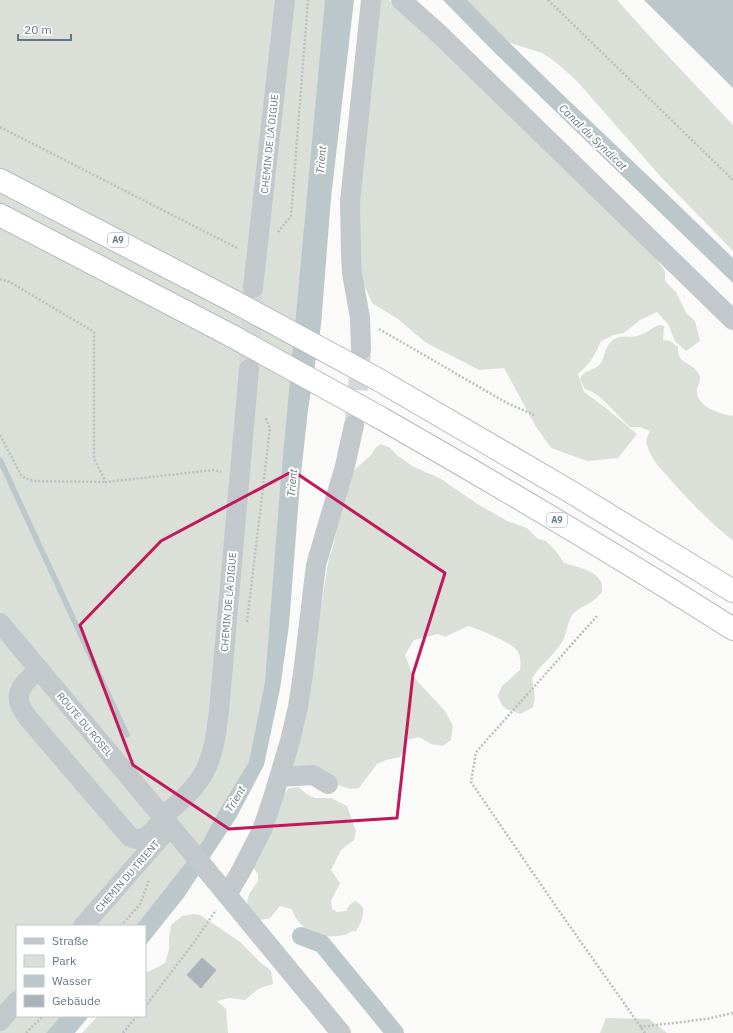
<svg xmlns="http://www.w3.org/2000/svg" width="733" height="1033" font-family="'IBM Plex Sans',sans-serif">
  <rect width="100%" height="100%" fill="#fafaf8"/>
  <path fill="#dadfd7" d="M0,0h341l-66,655 -24,111 -43,82 -63,78h-128v90h57l-14,17h-60z
    M379,0h10l38,35 31,32 21,12 176,178 10,14v10l11,11 10,21 9,8 5,20 -14,10 -11,-10 -7,-17 -11,-12 -17,8 -16,13 -10,2 -13,6c-6,14 -12,24 -23,33l6,18 22,16 31,26 -19,24 -31,3 -36,-13 -16,-23 -31,-57 -25,2 -54,-28 -27,-23 -26,-16 -9,-21 -5,-58 6,-72z
    M464,0h153l36,40 80,85v126l-72,-74 -85,-97 -23,-20 -11,-7 -35,-11z
    M659,325l5,1 -1,14 7,1 8,6c-2,17 15,15 21,27 3,6 -1,10 -2,15 -2,18 23,25 36,27v125c-23,-19 -44,-40 -64,-63 -9,-10 -18,-19 -22,-33 -2,-5 1,-10 3,-14l-10,-4h-10c-13,-11 -29,-34 -45,-38l-5,-10c5,-11 13,-7 20,-15 5,-6 4,-17 13,-24 7,-6 16,-2 24,-4 9,-2 14,-8 22,-11z
    M381,444l9,4 8,8 16,11 27,12 35,24 31,18 20,7 11,11 8,2 10,10 8,12c11,3 33,8 37,19 1,3 1,7 1,10 -3,3 -7,8 -11,10 -6,4 -14,7 -18,12 -5,5 -6,19 -10,26 -8,15 -22,24 -31,38l3,20 -2,9 -13,7c-13,-5 -18,-4 -22,-19l4,-9 18,-16c1,-7 1,-15 -4,-21 -7,-7 -37,-20 -48,-23l-23,11 -7,-3 -24,6 -9,15 6,16 7,11 27,29 8,15 -2,14 -8,6 -12,-2 -12,-7 -12,3 -2,9 -5,8 -14,3 -9,4 -18,24 -9,1 -12,-4 -21,-15 -27,-2 30,-154 9,-57 3,-7 7,-30 3,-9 1,-12 6,-24 23,-21 3,-6z
    M298,787l10,8 7,3h16l16,8 9,25 -2,9 -13,10 -10,20 9,13 -9,18 1,8 5,3 9,-1 4,-7 6,-3 7,6c1,9 -2,16 -7,24h-4c-4,4 -8,4 -14,5 -19,3 -41,-8 -46,-27l-12,-3 -10,12 -9,2 -11,-8 -3,-10 2,-8 9,-13v-7l-7,-9 30,-67 8,-10z
    M194,914l6,1 39,26 21,21 11,9 2,13 -15,5 -13,11 -16,-2 -12,3 9,8 2,24h-146l16,-17h47v-45l3,1 17,-9 4,-13v-12l2,-13 11,-9z
    M606,1018l43,1 18,14h-67z"/>
  <path fill="#bbc7cb" d="M325,0h29l-23,198 -10,127 -13,85 -8,73 -11,142 -9,64 -16,76 -28,53 -52,79 -39,49v-20h-9l67,-85 17,-32 29,-47 16,-80 15,-193z
    M443,0h24c86,88 178,171 266,258v25l-241,-233z
    M644,0h89v88z
    M61,1016h28l-14,17h-29z"/>
  <g fill="none" stroke-linecap="round" stroke-linejoin="round">
    <path stroke="#bbc7cb" stroke-width="5.5" d="M0,460l127,275"/>
    <path stroke="#bbc7cb" stroke-width="18" d="M301,936l21,8 73,89"/>
  </g>
  <path fill="#aab3b9" stroke="#dcdcda" d="M202,957l15,13 -16,19 -15,-14z"/>
  <g fill="none" stroke-linecap="round" stroke-linejoin="round">
    <path stroke="#d5d9db" stroke-width="20" stroke-dasharray="20 10" stroke-linecap="butt" d="M249,369l4,-81
      M355,420l6,-66"/>
    <defs>
      <path id="highway" d="M0,180l235,122
        M0,215l232,121
        M379,380l192,112 162,99
        M379,417c119,68 238,138 354,212"/>
    </defs>
    <use href="#highway" stroke="#b4b9bd" stroke-width="24"/>
    <path stroke="#bbbfc2" stroke-width="2.5" stroke-dasharray="2 2" stroke-linecap="butt" d="M548,0l185,180
      M0,127l239,122
      M278,232l13,-16 17,-216
      M0,279l10,3 84,50v127l12,23 108,-12 7,2
      M379,329l128,74 27,12
      M0,435l21,40 4,3 8,3 72,1
      M597,616l-121,136 -5,30 86,126 88,125
      M247,622l23,-194 -5,-11
      M121,926l19,-22 9,-23
      M145,1007l50,-66 21,-31
      M640,1027l66,-8 27,-6
      M26,1033l17,-17
      M123,1033l14,-17"/>
    <path stroke="#c3c8cc" stroke-width="20" d="M401,0l35,31 297,289
      M253,288l32,-288
      M361,350l-1,-32 -8,-45 -1,-19 -1,-52 21,-202
      M0,623l162,193 179,217
      M40,670c-12,8 -27,21 -19,37 2,4 5,8 7,11l102,119c14,8 26,-9 34,-19
      M279,777l34,-2 15,9
      M162,816c44,-32 51,-53 57,-105l30,-342
      M227,895l14,-24 21,-41 10,-29 18,-60 8,-34 5,-33 13,-109 29,-99 9,-41
      M83,926l84,-96
      M0,1021l17,-20"/>
    <use href="#highway" stroke="#fff" stroke-width="22"/>
    <defs>
      <path id="highway-bridge" d="M235,302l144,78
        M232,336l147,81"/>
    </defs>
    <use href="#highway-bridge" stroke="#b4b9bd" stroke-width="24" stroke-linecap="butt"/>
    <use href="#highway-bridge" stroke="#fff" stroke-width="22"/>
  </g>
  <path fill="none" stroke="#c2185b" stroke-width="3" stroke-linejoin="round" d="M293,471l152,102 -32,101 -16,144 -168,11 -96,-64 -53,-140 81,-84z"/>
  <g text-anchor="middle" stroke-width="4" stroke-linejoin="round" paint-order="stroke">
    <g fill="#fff" stroke="#939fa8" stroke-width="1">
      <rect x="108" y="233" width="20" height="14" rx="3"/>
      <rect x="547" y="513" width="20" height="14" rx="3"/>
    </g>
    <g font-size="9" font-weight="bold" fill="#657683">
      <text x="118" y="243">A9</text>
      <text x="557" y="523">A9</text>
    </g>
    <g font-size="10" fill="#657683" stroke="#fff">
      <text transform="translate(269 144) rotate(-84)" y="4">CHEMIN DE LA DIGUE</text>
      <text transform="translate(228 602) rotate(-85)" y="4">CHEMIN DE LA DIGUE</text>
      <text transform="translate(85 724) rotate(50)" y="4">ROUTE DU ROSEL</text>
      <text transform="translate(127 876) rotate(-49)" y="4">CHEMIN DU TRIENT</text>
    </g>
    <g font-size="11" font-style="italic" fill="#60757c" stroke="#fff">
      <text transform="translate(593 137) rotate(44)" y="4">Canal du Syndicat</text>
      <text transform="translate(321 160) rotate(-85)" y="4">Trient</text>
      <text transform="translate(292 483) rotate(-85)" y="4">Trient</text>
      <text transform="translate(235 799) rotate(-59)" y="4">Trient</text>
    </g>
  </g>
  <rect x="16" y="925" width="130" height="92" fill="#ffffff" stroke="#c1c8cd"/>
  <rect x="24" y="938" width="20" height="6" fill="#c3c8cc" stroke="#c1c8cd"/>
  <text x="52" y="945" font-size="12" fill="#657683">Straße</text>
  <rect x="24" y="955" width="20" height="12" fill="#dadfd7" stroke="#c1c8cd"/>
  <text x="52" y="965" font-size="12" fill="#657683">Park</text>
  <rect x="24" y="975" width="20" height="12" fill="#bbc7cb" stroke="#c1c8cd"/>
  <text x="52" y="985" font-size="12" fill="#657683">Wasser</text>
  <rect x="24" y="995" width="20" height="12" fill="#aab3b9" stroke="#c1c8cd"/>
  <text x="52" y="1005" font-size="12" fill="#657683">Gebäude</text>
  <path d="M18 34v6h53v-6" fill="none" stroke="#657683" stroke-width="2"/>
  <text x="24" y="34" font-size="12" fill="#657683" stroke="#ffffff" stroke-width="3" paint-order="stroke">20 m</text>
</svg>
